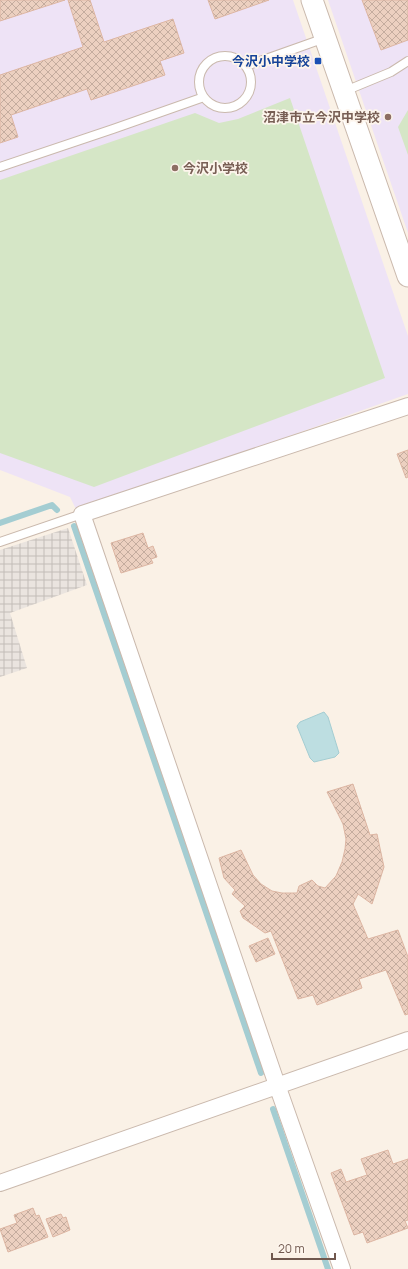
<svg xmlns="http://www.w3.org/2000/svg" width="408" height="1269" font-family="Manrope,'Noto Sans JP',sans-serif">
  <defs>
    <pattern id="industrial-grid" width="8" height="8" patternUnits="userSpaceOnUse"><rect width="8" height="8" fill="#eae4df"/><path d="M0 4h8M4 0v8" fill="none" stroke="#c2bcb7"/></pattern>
    <pattern id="building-cross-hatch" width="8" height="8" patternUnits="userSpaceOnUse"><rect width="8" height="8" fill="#ecd0c0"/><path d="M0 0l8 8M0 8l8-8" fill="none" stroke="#c4ac9e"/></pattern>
  </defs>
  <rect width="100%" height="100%" fill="#faf1e6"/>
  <path fill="url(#industrial-grid)" d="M68,528l19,57 -77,28 17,55 -27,9v-127z"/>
  <path fill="#eee3f6" d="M0,0h293l115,336v58l-331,117 -7,-14 -70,-27z
    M328,0h80v233z"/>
  <path fill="#d5e6c6" d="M290,98l95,280 -291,109 -94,-34v-273l195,-67 24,10 19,-4z
    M408,110v45l-10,-28z"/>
  <path fill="#bddee1" stroke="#a4cdd2" d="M324,712l4,5 11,36 -4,4 -21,5 -4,-4 -13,-32 3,-4z"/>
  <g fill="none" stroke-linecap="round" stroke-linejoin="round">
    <path stroke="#a4cdd2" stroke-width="6" d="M0,523l52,-18 5,5
      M74,526l187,547
      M273,1109l55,160"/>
  </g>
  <path fill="url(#building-cross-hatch)" stroke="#ddb6a3" d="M0,0h65l-65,21z
    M68,0h22l14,42 69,-23 11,34 -24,8 5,14 -74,25 -4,-11 -76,26 7,22 -18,6v-68l83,-28z
    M208,0h61l-54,19z
    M362,0h46v40l-27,10z
    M408,450v27l-2,1 -9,-24z
    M143,533l5,15 5,-2 4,11 -6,2 2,4 -32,10 -10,-30z
    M353,784l17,51 7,-1 7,33 -12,37 -14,-10 -5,10 15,35 30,-9 10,27v57l-3,1 -19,-45 -27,9 3,9 -45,17 -4,-10 -15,4 -27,-68 -6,2 -22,-15 -3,-7 5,-5 -13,-12 3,-4 -11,-12 -5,-20 22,-8 12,25 8,9 11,7 10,2h15l2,-7 13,-6 6,6 7,2 11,-12 6,-14 3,-13 1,-10 -3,-15 -16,-32z
    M268,938l7,16 -19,8 -7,-16z
    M388,1150l5,14 15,-5v61l-3,1 3,7 -41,15 -4,-11 -9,3 -23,-62 10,-4 5,13 21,-7 -6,-16z
    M33,1208l3,8 3,-1 9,22 -40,15 -8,-23 17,-6 -3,-8z
    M61,1214l2,4 3,-1 4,13 -17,7 -7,-18z"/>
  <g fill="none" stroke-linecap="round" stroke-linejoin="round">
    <defs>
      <path id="service" d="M199 82a26 26 0 1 1 52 0a26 26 0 1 1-52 0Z
        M246,66l79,-28
        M345,91l46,-19 17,-11
        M0,167l113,-38 91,-32
        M0,542l82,-28"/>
      <path id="minor" d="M0,1183l408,-143
        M342,1269l-65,-184 -195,-571 326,-108"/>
      <path id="tertiary" d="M312,0l96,276"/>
    </defs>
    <use href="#service" stroke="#cab9ad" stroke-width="10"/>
    <use href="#minor" stroke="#cab9ad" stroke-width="18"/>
    <use href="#tertiary" stroke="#cab9ad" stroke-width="23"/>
    <use href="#service" stroke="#fff" stroke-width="8"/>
    <use href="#minor" stroke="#fff" stroke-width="16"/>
    <use href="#tertiary" stroke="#fff" stroke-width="21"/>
  </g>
  <rect fill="#1a4fb4" stroke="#fdf5ec" stroke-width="1.5" x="314" y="57" width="8" height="8" rx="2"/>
  <g fill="#8d6e63" stroke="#fdf5ec" stroke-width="1.5">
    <circle cx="388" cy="117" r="4"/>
    <circle cx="175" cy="168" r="4"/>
  </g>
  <g text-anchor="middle" stroke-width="3.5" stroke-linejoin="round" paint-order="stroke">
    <g font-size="13" font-weight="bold" fill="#164399" stroke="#fdf5ec" text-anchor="end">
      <text x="310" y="66">今沢小中学校</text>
    </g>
    <g font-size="13" font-weight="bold" fill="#785e54" stroke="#fdf5ec" text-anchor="end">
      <text x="380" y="122">沼津市立今沢中学校</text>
      <text x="183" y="173" text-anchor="start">今沢小学校</text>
    </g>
  </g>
  <path d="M272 1253v6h63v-6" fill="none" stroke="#70584e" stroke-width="2"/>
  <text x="278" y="1253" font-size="12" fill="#70584e" stroke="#fdf5ec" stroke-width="3" paint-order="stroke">20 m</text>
</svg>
